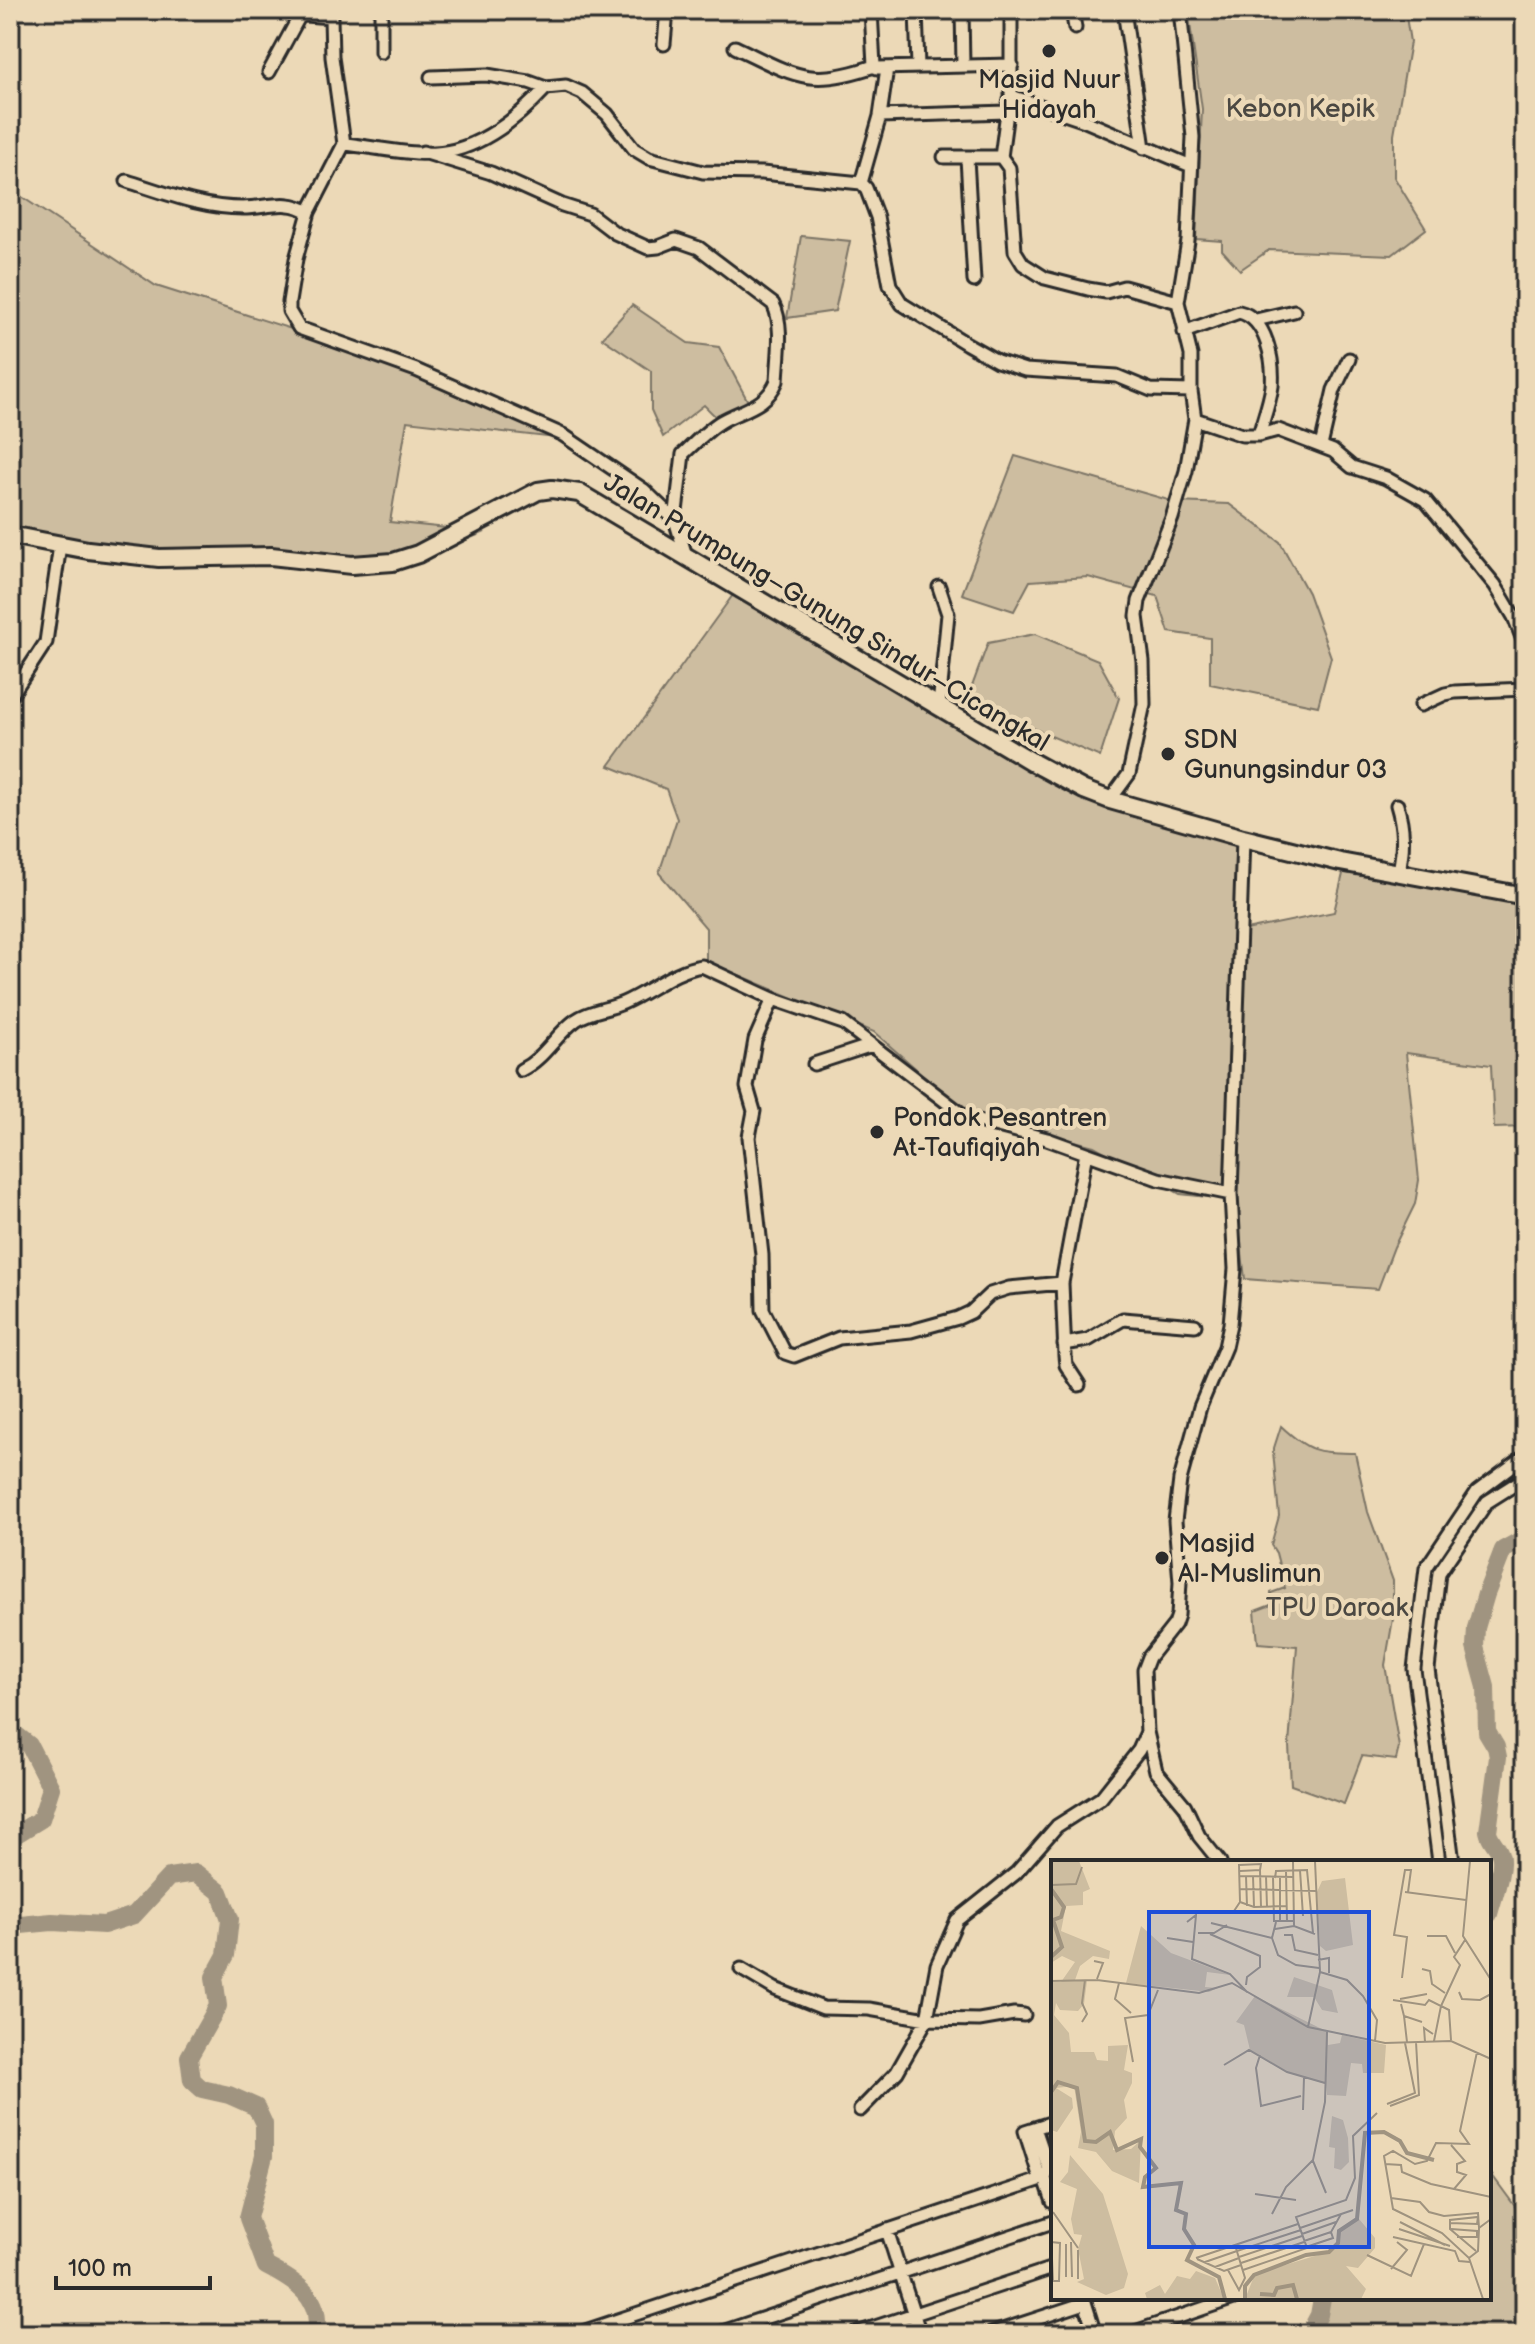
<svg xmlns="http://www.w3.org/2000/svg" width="1535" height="2344" font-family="'Balsamiq Sans',sans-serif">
  <rect width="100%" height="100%" fill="#ecd9b7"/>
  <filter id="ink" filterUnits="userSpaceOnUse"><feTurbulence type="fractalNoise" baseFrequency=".0125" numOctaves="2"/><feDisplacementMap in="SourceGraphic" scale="16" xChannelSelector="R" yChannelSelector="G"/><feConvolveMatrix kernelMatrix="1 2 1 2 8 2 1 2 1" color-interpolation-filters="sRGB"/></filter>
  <g filter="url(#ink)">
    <path fill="#cdbda0" stroke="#7c7466" stroke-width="2" d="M1188,10h217l5,32 -16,92v43l32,52 -34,26 -123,-5 -29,20 -18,-20v-9l-26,-2 6,-130z
      M10,189l146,97 214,68 195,85 -158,-18 -17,101 95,10 -63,26 -76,12 -336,-33z
      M801,236l49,5 -15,70 -48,7z
      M632,305l56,38 31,4 33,62 -33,11 -15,-15 -41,32 -12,-27v-39l-49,-33z
      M1015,456l160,46 54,2 51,38 28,51 23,64 -13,49 -108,-22v-46l-41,-6 -12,-36 -69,-19 -58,4 -16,30 -52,-17z
      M738,588l363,207 148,42 -3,93 88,-18 12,-51 179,38v228l-31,1 -3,-63 -85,-12 13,127 -4,24 -21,43 -16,42 -133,-10 -9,-79 -56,-6 -86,-48 -126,-32 -94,-82 -168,-71v-33l-47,-55 18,-54 -11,-30 -57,-23z
      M1035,634l63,26 21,38 -19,59 -133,-57 21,-57z
      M1281,1426c29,27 35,26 74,27l13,59 25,69v38l-8,46 14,82 -3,13 -34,-4 -18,48 -53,-19 -2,-40 8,-99 -39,-3 -3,-32 16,-6v-12l14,-5 -9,-35 -5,-8 8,-29 -6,-65z
      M1489,2171l36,49v114h-211l5,-3 7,-23 -1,-10h164z"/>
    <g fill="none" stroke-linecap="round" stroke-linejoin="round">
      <path stroke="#a09480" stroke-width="18" d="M10,1730l19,15 22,43 -10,31 -31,19
        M1489,1914c3,-13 16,-47 11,-60 -3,-9 -10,-13 -12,-23l10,-74 -2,-10 -9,-15 -1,-45 -11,-40 1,-19 10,-34 17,-44 22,-12
        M10,1926l42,-4 52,3 30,-10 35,-38 27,-4 24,19 10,27 -4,36 -12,22 4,29 -29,51 3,23 10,9 27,6 27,12 8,17v32l-16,62 18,48c27,14 59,32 49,68
        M1309,2334l10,-19 3,-17"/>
      <defs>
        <path id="street" d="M871,10l3,56 3,2 135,-3
          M916,10l2,57
          M962,10l1,56
          M1072,10l3,18
          M1124,10l20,138
          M664,44l3,-34
          M735,47c59,28 74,42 139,19
          M381,52v-42
          M269,72l30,-55 6,-2 26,2 1,40 12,87 -35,68 -13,47 -7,43v9l10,17 117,42 147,65 81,55 31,30 12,39
          M431,77l56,-2 42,7 17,6 20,-2 16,7 25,21 27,35 15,9 54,14 59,1 99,10 5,5 11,29 13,68 12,19 65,40 30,17 28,9 92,6 34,14 40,1
          M1011,96l74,25 106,45
          M880,116l127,-4 4,-16v-86
          M344,144c35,3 77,15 111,6 36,-10 66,-35 91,-62
          M423,152l68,21 71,32 28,9 25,19 33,15 10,-1 18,-7 23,8 74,56c11,21 5,53 4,77 -11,26 -34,28 -55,40 -14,8 -27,22 -39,33l-8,66
          M944,157h57l8,11 6,83 8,13 22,14 43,11 18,3 18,-5 54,15
          M1001,157l6,-45
          M967,158l7,123
          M127,181c38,12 75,27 116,27 23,0 45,-10 66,4
          M861,183l19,-67 7,-48
          M1256,320l38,-9
          M1184,332l55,-20c28,6 35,50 33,74 -2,16 -9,34 -13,49
          M1195,419l47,16h17l19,-5 55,21 19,16 34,11 39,22 70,85 19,32 11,28
          M1321,446l13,-56 15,-31
          M10,697l36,-55 14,-97
          M1421,705l24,-11 10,-2 70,-3
          M939,706l9,-92 -9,-27
          M1110,800l19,-26 15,-70 -1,-43 -6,-45 2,-15 33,-83 14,-47 9,-52 -4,-28v-36l-13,-53 10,-61 5,-104 -13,-127
          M1397,805c7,23 7,42 2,66
          M773,999l-18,41 -8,47 7,24 -5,26 13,118 1,55 22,43 9,3 45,-18 72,-7 47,-13 13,-6 19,-18 19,-6 53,-5
          M814,1064l58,-19
          M521,1070c23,-11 34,-35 55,-50 15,-10 31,-10 47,-17 26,-11 51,-33 79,-37l71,33 70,24 124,95 80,21 111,40 73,15
          M1064,1344l24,-4 35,-21 72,6
          M1079,1385l-13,-20 -1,-9 -3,-73 24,-130
          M1147,1732l9,39 29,35 14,30 21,26
          M1439,1862l-25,-193 12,-101 51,-76 48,-36
          M1453,1862l-25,-193 11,-96 48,-71 38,-24
          M741,1969l34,20 48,19 46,1 58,10 52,1 35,-6 10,1
          M860,2110l37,-38 30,-53 10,-54 20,-45 59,-47 41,-47 44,-28 38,-48 8,-18 -3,-62 5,-13 26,-33 3,-9 2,-33 -5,-61 5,-41 20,-73 25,-60 5,-23 5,-55 -4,-75 12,-356
          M1053,2122l-28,9 13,41 7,6 8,24
          M1035,2128l14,41 -4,9
          M887,2230l33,104
          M1084,2299l11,35
          M576,2334l469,-156
          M716,2334l337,-112
          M854,2334l199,-66
          M990,2334l95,-31
          M1129,2334l105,-36"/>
        <path id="secondary" d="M10,535l78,15 71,8 112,-2 81,9 41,-3 25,-8 120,-63 14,-2 27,4 455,270 50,27 26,10 133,38 97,24 185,34"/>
      </defs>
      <use href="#street" stroke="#2b2b2b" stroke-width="17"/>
      <use href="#secondary" stroke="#2b2b2b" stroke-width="22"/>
      <use href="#street" stroke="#ecd9b7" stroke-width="11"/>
      <use href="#secondary" stroke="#ecd9b7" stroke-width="16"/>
    </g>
  </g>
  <g fill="#2b2b2b" stroke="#ecd9b7" stroke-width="3">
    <circle cx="1049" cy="51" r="8"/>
    <circle cx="1168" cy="754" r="8"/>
    <circle cx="877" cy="1132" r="8"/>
    <circle cx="1162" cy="1558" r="8"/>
  </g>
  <g text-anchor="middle" stroke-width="8" stroke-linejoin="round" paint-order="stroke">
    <g font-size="26" fill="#2b2b2b" stroke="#ecd9b7" text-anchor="start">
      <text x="1049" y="88" text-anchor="middle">Masjid Nuur<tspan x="1049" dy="30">Hidayah</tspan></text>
      <text x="1184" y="748">SDN<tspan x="1184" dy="30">Gunungsindur 03</tspan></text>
      <text x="893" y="1126">Pondok Pesantren<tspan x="893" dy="30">At-Taufiqiyah</tspan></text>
      <text x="1178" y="1552">Masjid<tspan x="1178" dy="30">Al-Muslimun</tspan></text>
    </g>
    <g font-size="26" fill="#4b4842" stroke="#ecd9b7">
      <text x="1300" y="117">Kebon Kepik</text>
      <text x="1337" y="1616">TPU Daroak</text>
    </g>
    <g font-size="26" fill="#2b2b2b" stroke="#ecd9b7">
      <text transform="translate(827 612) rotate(31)" y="9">Jalan Prumpung–Gunung Sindur–Cicangkal</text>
    </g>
  </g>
  <g transform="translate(1051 1860)">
    <rect width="440" height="440" fill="#ecd9b7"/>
    <path d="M0,1h28l11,28 -7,3v13l-17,1 -5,25 49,20 -1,8 -16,-3 -13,10 -5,14 12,1 -3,23 -6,7 -18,-1 -4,-7 -2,12 15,18 2,19h23l3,8 11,1v-15l20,-1 -4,25 8,3v10l-8,17 3,18 -12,13 -2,19 18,-1 10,-9 -2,43 -27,-12 -16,-19 -18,-4 3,-16 -7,-46 -18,2 16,10 1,10 -16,24 -6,-2v-148h10l14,-20 -13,-6 -11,7zM294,18l8,67 -27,6 -6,-5 -3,-54 5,-11zM90,66l30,27 59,22 -23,-3 -2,15 13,1 -9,4 -83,-9zM243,117l38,13 6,23 -16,-3 -8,-13h-27zM204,136l73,36v13l12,-2 2,-8 44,10 -2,28h-21l-1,-9 -11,-1 -5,33 -19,-1 -1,-11 -38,-12 -38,-22 -6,-25 -8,-3zM281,256l11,4 5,18 1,24 -8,8 -7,-2 1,-20 -6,-1zM19,295l33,39 25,80 -4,14 -18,7 -29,-13 7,-3 -6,-30 4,-14 -8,-1 -3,-15 6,-30 -17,-7 8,-10zM308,359l16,19v10l-17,20 -12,-2 20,23 -5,10h-116l10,-25 73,-22 10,-7 1,-16zM145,411l19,7 9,21h-77l-2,-6 15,-8 5,9 12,-18 13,3z" fill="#cdbda0"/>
    <path fill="none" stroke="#a09480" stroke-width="4" d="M0,29l13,18 -3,10 -8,3 9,27 -11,10M0,232l7,-10 19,6 8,53 11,1 14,-10 7,18 24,-11 -1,8 16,21 -11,9 -2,10 38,-4 -5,27 10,4 -2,15 10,16 -7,15 32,17 6,22M209,434l14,1 3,-7 16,-3 4,14M194,439v-13l9,-11 52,-20 23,-3 9,-9 1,-12 18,-12 8,-86 19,-1 16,9 7,12 27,7"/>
    <path fill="none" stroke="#9f937f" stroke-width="2" d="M242,1l1,65M419,1l-7,75 28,44M249,10l3,46M256,10l6,63M189,11l20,-1 1,37M235,11l1,51M189,16l53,1M195,16l1,30M202,16l1,31M215,16l1,31M222,17l1,44h20M224,18l1,-7 32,-1M229,18v44M0,25l25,-1 6,-17M189,29l76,2M354,32l61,8M189,42l14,5 32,-1M183,51l6,-9 -1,-37 22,-1 -1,6M136,62l9,-7 -4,44 38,15 17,18M225,62l-4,16 6,17 18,10 23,3M160,63l61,15M224,69l19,-3 21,8M147,73h16l13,-8M159,74l50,22v11l-13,10 -1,8M233,75h8l3,15 23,5M376,76h19l9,17M116,78l26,4M267,100l11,-2v15M43,101l9,2 -6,16M371,109l8,2 2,13 13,9M269,112l27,8 16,16 14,24 -2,21M351,118l5,-41 -13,-2 11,-65h6l-3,22M0,121l46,-1 102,13 33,-10 76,44 77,16 66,-2 40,18M68,123l-4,16 16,14M408,132l3,7 18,1 11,-6M349,139l27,-5M342,140l32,5 4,-5 12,6 -7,35M350,144l3,12 18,6M353,156l3,26M31,162l5,-8 -5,-11 3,-23M257,167l12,-55 -5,-111M400,180l-2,-30 -8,-4 19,-41 -6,-8 11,-17M374,182l-1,-14 9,6M426,192l-17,79 9,13 -33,-1 -9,18 -12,3 -22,-13 -9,5 9,53 49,24 27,25 14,41M209,195l-4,13 5,38 40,-10M82,202l-8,-44 23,-3 10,-25M173,205l25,-15 38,22 38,11M336,244l28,-11 -10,-50M339,246l29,-11 -3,-53M252,250l1,-33M400,285l14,16 -8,3v8l9,3 -12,14M262,301l13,32M334,304l16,1 1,7 29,12 60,13M204,334l41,6M340,338l29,4 9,10 15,4 34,-3 1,15M2,352l25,36M221,354l14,-27 27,-27 12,-58 2,-70M349,362l45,23M399,363l27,1 1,-7 -28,3v9l26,22M249,368l53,-18M348,369l51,17M400,369l26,2v6h-20M251,374l34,-12M0,376l2,45M342,377l62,14 4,10 11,1M253,381l27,-9M0,382l9,1 -1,38h-8M20,382l1,35M15,384v33M255,387l27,-9 -2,-6 10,-18M186,391l64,-21M316,395l44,21 13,-32M188,397l63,-21M145,398l102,-34M418,398l9,-7 1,-23 12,-9M146,399l27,12 17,-6M154,402l32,-11M190,403l63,-21M164,407l24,-9M340,409l16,-19 -10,-8M177,410l11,20 6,-12 -10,-33M192,410l64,-22 -11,-31 50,-17 9,-22 -2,-42 24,-23M27,419v-29"/>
    <path fill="#1d4ed8" fill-opacity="0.15" stroke="#1d4ed8" stroke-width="4" d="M98,52h220v335h-220z"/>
    <rect width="440" height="440" fill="none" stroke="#2b2b2b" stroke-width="4"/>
  </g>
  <rect width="1535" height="2344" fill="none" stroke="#ecd9b7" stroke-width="40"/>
  <rect x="20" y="20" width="1495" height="2304" fill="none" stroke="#2b2b2b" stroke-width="3" filter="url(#ink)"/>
  <path d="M56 2276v12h154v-12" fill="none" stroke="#2b2b2b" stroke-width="4"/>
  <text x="68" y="2276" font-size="24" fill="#2b2b2b" stroke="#ecd9b7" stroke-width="6" paint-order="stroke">100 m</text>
</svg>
